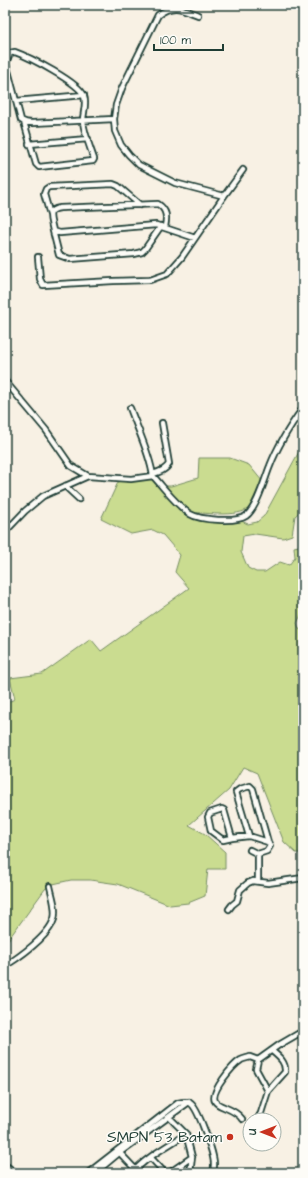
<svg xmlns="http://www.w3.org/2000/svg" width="308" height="1178" font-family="'Architects Daughter',sans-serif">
  <rect width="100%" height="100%" fill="#f8f1e4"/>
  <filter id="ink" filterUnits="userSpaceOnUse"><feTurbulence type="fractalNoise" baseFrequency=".025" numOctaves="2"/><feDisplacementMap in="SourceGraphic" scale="8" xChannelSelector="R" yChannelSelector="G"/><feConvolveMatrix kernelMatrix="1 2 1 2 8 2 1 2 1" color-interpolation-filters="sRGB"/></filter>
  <g filter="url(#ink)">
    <path fill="#cadc90" stroke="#748c62" d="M301,448h2v61l-8,7 -3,19 -9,3 -28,-4 -12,2 -2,16 7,16 8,4h9l15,-10 9,3 6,-8 -1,-10 9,-2v66l-6,12 2,6 4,2v222h-7l-12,-11 -27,-69 -14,-6 -14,23 -40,35 16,9 20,18v17h-17l-3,27 -17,7 -18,2 -52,-21 -28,-4h-19l-18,4 -8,5 -40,55v-241l10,-4 -5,-21 32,-4 49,-35 10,12 88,-63 -14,-16 5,-17 -17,-20 -10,-5 -22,4 -30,-15 19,-41 33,-1 10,9h8l27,-8 1,-20h31l19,7 13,16c-4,8 -6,19 -12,26 -11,12 -49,5 -64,5l15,9 38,-1 9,4 9,-2 7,-6z"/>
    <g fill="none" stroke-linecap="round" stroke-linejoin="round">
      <defs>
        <path id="minor" d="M198,15c-16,-6 -24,-12 -40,0l-36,73 -6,17 -2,14 1,12 6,14 8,10 10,10 36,18 49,13
          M16,101l68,-6
          M24,122l12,42 3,3 54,-6 1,-2c-4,-12 -10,-26 -11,-38 0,-9 4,-17 1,-25 -4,-13 -55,-39 -69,-44l-5,1 -4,10 15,57c4,3 7,3 12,3l81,-4
          M29,144l59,-5
          M50,215l-6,-21 2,-5 3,-2 64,-3 5,2 22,19
          M165,227c2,-10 2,-17 -7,-23l-98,4c-15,2 -9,11 -7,23l7,2 96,-8 39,13
          M53,231l6,24 11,4 64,-5 8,-2 3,-3 16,-23
          M38,257l2,22 3,6 70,-4 37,-1 17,-6 15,-17 42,-61 19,-26
          M5,381l41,49 25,36 17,10
          M130,408c8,22 20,46 23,68
          M153,474c6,-2 13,-4 16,-10l-7,-41
          M65,486l14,13
          M5,532l20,-21 18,-15 45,-20 43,3 22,-3c12,13 22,28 37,38 10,6 46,9 56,2 11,-8 19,-38 24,-50 8,-21 20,-40 33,-58
          M222,809l2,1 8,28 -9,2 -12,-9 -3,-14 2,-4z
          M232,838l17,-2 19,6 -15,-53 -3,-3 -10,3 -4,3 13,44
          M250,850l8,4 9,-3 3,-5 -2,-4
          M258,854v27
          M229,909l3,-4 5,-4 3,-11 8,-7 5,-2 15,2 35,-5
          M5,966c14,-9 44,-30 49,-47 3,-10 -2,-23 -4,-33
          M268,1091l17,-19c1,-10 -6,-15 -13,-21
          M169,1117l17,17 6,23 -2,16
          M242,1119c-7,-11 -25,-12 -27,-18 -5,-9 18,-36 26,-41 2,-1 6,-2 9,-3l8,3
          M257,1120l4,-7 7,-22 -12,-22 2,-9 21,-15 24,-14
          M118,1151l18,19
          M151,1158l14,15
          M5,1165l11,8
          M88,1173l90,-70c4,-1 8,-2 12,0 8,4 24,51 24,61 0,3 0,6 -1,9
          M95,1173l24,-20 70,-51
          M133,1173c10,-14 38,-29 53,-39
          M169,1173l23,-16"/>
      </defs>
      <use href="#minor" stroke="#1f3d34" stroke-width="8"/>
      <use href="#minor" stroke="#fdfcf7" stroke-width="4.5"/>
    </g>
  </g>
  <circle fill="#c8321e" stroke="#fdfcf7" stroke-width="1.5" cx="230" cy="1137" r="4"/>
  <g text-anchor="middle" stroke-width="3" stroke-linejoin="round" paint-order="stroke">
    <g font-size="15" fill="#1f3d34" stroke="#fdfcf7" text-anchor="end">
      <text x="222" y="1142">SMPN 53 Batam</text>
    </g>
  </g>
  <rect width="308" height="1178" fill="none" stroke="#fdfcf7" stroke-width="20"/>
  <rect x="10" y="10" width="288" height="1158" fill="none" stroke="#1f3d34" stroke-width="1.5" filter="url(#ink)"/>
  <g transform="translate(262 1132) rotate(270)"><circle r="19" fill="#fdfcf7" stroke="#a4b0a9"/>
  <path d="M0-3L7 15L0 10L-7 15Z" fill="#c8321e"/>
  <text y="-6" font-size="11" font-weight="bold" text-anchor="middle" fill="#1f3d34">U</text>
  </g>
  <path d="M154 44v6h69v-6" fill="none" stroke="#1f3d34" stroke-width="2"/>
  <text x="160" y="44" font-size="12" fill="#1f3d34" stroke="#fdfcf7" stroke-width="3" paint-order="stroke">100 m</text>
</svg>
